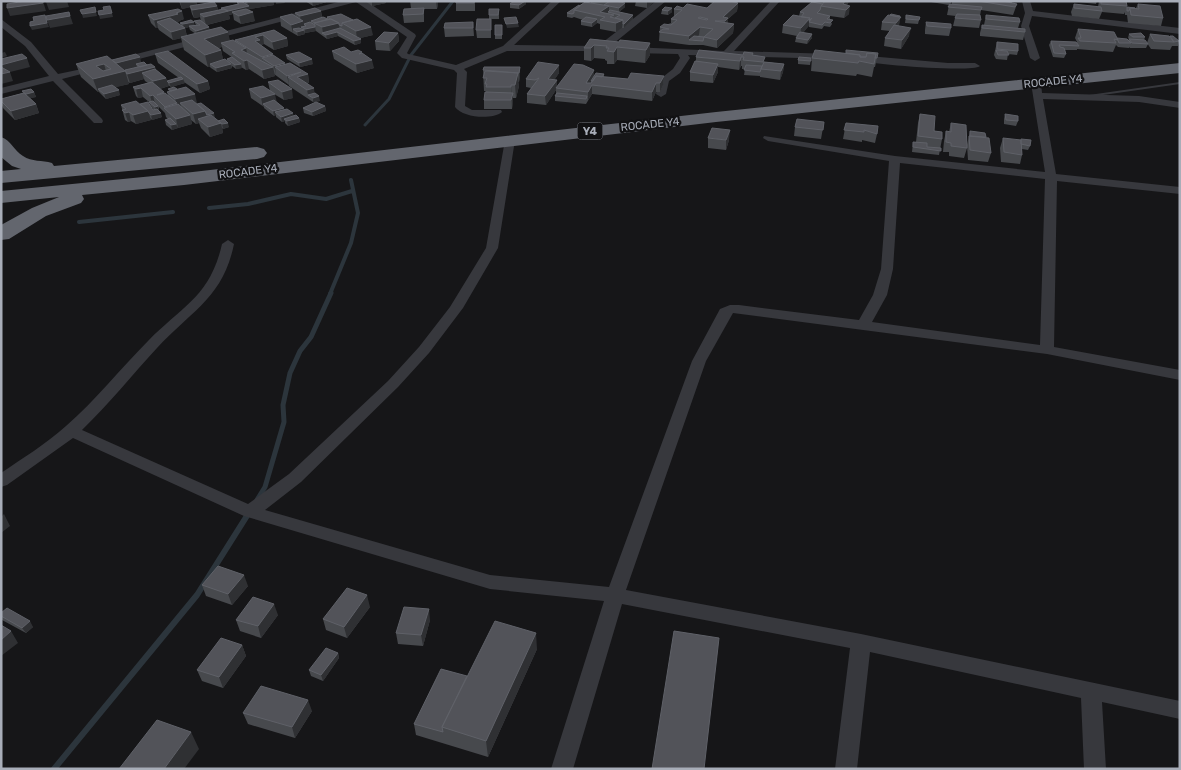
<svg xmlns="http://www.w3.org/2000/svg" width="1181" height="770" font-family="Rubik,sans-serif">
  <rect width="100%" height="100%" fill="#161618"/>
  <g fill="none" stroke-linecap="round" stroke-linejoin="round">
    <path stroke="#2c353c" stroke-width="3" d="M365,125l24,-26 22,-44 42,-54"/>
    <path stroke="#2c353c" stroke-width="4" d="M209,208l39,-4 43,-10 35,5 26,-8
      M79,222l94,-10
      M330,294l21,-51 7,-30 -7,-33"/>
    <path stroke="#2c353c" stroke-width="5" d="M257,500l8,-13 19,-65 -1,-17 7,-32 10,-22 11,-14 20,-44"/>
    <path stroke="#2c353c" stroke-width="6" d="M54,769l143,-174 53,-84"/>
    <path fill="#37383d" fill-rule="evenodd" d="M1180,82v2l-91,13 -2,-1 2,-1z"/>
    <path fill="#37383d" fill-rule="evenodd" d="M342,1h24l49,33 1,2 -9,17 1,1 48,11 47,-19 49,-45h9l-47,44 84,1 58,-45h10l-58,47 -1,3h-100l-43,18 3,3 -2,34 7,4h29l1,2c-10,8 -39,6 -47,-5l2,-34 -3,-3 -52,-12 -5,-5 10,-16 -51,-35 -236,62 -5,-3 2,-2z
      M771,1h9l-46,50 98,3 5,3 -2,2 -147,-4 2,3 -10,15 -11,8 -3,13 -5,3 -5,-3 3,-14 14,-11 7,-11 -2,-4 -48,-1 -5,-3 5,-3 94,4z
      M1022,1h8l3,10 147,17v6l-148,-18 -3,10 11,32 -5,3 -5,-3 -9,-32 4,-13z
      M1,19l30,23 27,32 43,-9v4l-39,10 40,40 1,2 -1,2h-8l-41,-42 -52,13v-6l48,-12 -24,-30 -24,-19z
      M857,55l91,8h27l5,3c-9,7 -110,-2 -126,-6l-2,-2z
      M1036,80l5,3 1,10 97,3 41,6v6l-41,-6 -96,-3 13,75 124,13v7l-123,-13 -3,166 126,23v10l-133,-26 -314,-41 -27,48 -80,229 235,44 319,67v18l-78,-17 4,67h-22l-3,-71 -211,-46 -13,117h-22l15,-121 -228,-44 -49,165h-22l53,-168 -114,-12 -246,-73 -171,-78 -66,47 -6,2v-14c22,-15 45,-29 65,-47 30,-26 54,-57 82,-85 34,-35 62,-44 74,-97l6,-4 6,4c-11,54 -43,67 -77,104 -25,27 -48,56 -75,82l166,74 41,-30 99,-93 31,-34 31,-40 36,-59 19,-108 5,-3 5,3 -17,108 -35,60 -34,45 -31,34 -97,95 -36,28 225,65 119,12 83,-226 28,-52 10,-4h9l120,15 14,-25 8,-26 8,-108 -121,-20 -5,-3 1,-2 131,20 150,16 -14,-89zM900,163l145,16 -5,166 -168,-23 15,-27 6,-26z"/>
    <path fill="#63666e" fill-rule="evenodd" d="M1180,63v10l-464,49 -532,63 -102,10 2,4 -3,4 -35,13 -37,23 -8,1v-15l31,-17 27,-11 -58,6v-12l183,-18 532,-61z
      M1,137c10,3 13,14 22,19 9,6 19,4 29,7l2,3 203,-19 7,2 3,4 -3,4 -7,2 -256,24v-12l20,-2 -9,-3 -11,-9z"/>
  </g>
  <path fill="#47494d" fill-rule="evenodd" d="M179,1h17l1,4 20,1 1,4 3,-1v-1l16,-4v-2l8,2 -1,-3h29l1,4 -25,4 6,12 -14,3 -7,-4 -1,-6 -4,1 1,4 -23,6 3,5 20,10 6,1 -1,-1 39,-10 13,8 1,8 -14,4 -10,-6 -3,1 12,11 12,7v2l23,9 1,9h-2l13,18 -7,1 -24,-16v-1l-15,-11 1,2 -11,3 -15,-10 -3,1 -5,-3 1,1 -6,1 -4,-3v2l-15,4 -6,-4 -1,-1h-2l-24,-17 -3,-12 -8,2 -14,-10 -1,-2h-2l-5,-5 -3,-8 36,4 -5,2 -2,2 4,3 -1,-3 14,-1v3h2l-2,-4h7l-1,-4 -6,1 -2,-4 -2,-7 -8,2zM189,27l1,3 6,4 -9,2 -2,-8zM222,47l1,4 10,7 -6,1v2l-4,-1 -2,-10 -3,-2z
    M305,1h25l-17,5z
    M365,1h26l-4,1 -1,-1v2l-14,3z
    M410,1h28v3l-1,5h-13v13l-20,1 -1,-8 8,-7z
    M456,1h19v10h-19z
    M591,1h24l10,2v4l-6,5 -10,-2v1l24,4v4l-9,9h-2l-6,4 -16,-3v-5l-3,-1 -5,4 -11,-2v-4l2,-1 -9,-3 -2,1 -5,-1v-4l12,-8 12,-2z
    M636,1h19l-8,7 -12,-2z
    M709,1h21l8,2 -1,8 -9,8v4l6,1 -1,9 -16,15 -14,-3h-14l-30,-4 1,-14 11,-4v-4l3,-2v-8l9,-1h24l6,-5 -4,-1z
    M813,1h36l-2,4 2,9 -5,4 -14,-2v4l2,4 -2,3 -6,-1 -2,3 -13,-2v-2l-6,8 9,1v4l-5,6 -12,-2 1,-4 1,-2 -15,-3 1,-8 16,-9 1,-4 13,-9z
    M925,1h27l-2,3h2v-3h60v2l5,1 -4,11 -32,-5 -1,6 1,4 -2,8 -26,-2 2,-8 1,-2 -9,-1 2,-10z
    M1069,1h28l-1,3z
    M1099,1h27l1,6 9,1 2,-4 25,14 -2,8 -33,-3 -1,-8h-2v-3l-1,2 -22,-2 -3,7 -27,-3 -1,-4 3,-8 24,3z
    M510,4h16l-7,5 -9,-1z
    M672,8v4l-4,3 -7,-1 1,-4z
    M499,9v10h-8v19h-14l-1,-8 13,-11v-4z
    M321,11l1,6 5,2v-2l46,18 -13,3 1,1v4l-6,2 -17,-9 -11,3 -11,-8 -11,2h-1l1,1 -7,2 -17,-10 -1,-9h16l-1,-4z
    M906,15l13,5 -1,4 -13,-1z
    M986,15l34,7 -2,6 7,4 -2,8 -43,-4v-3l2,-8h2z
    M900,16l-1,10 10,10 -8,13 -17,-3 1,-8 5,-7 -9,-1 1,-8z
    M473,22l1,14 -29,1 -1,-9z
    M926,22l25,6 -2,8 -24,-2v-4z
    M495,25h7v14h-7z
    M1078,29l39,9 11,3 1,-2 -1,-1 1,-4 16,3 -1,3 4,4 -2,4h-16l-1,-1v1l-11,-1 -2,-2 -3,7 -36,-3v1h-12l1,4 -2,4 -11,-1 -4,-12 2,-4 26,2v-1l-2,-4z
    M398,33l1,8 -9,10 -14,-1 -1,-9z
    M1150,34l29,7 -1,5h-6l-2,4 -19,-1 -4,-6z
    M590,39l29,3 31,1v12l-5,8 -28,-3 -3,4h-7v-3l-2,-1v-1l-11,-1 -3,3 -7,-1v-12z
    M997,42l21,9 -1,4 -9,-1 -1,6 -11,-1 -2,-4z
    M332,51l30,2 12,15 -17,5 -23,-14z
    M846,53h32l-3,14h-1l-2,10 -15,-3 -1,2 -45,-5 1,-13z
    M155,54l53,27 2,8 -10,4 -16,-11 1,1 -14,4 -3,-2 1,1 -9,3 8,7 -1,-4 2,-1 -1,-2 29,14h-1l22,18 11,6 -6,2 -1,-1 1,5 -13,4 -9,-9 -2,-5 -3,1 -5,-4 1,4 -14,4 -1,-1 1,1 -6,2 -6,-5 -1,-5 3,-1 -2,-2 -1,-4 -6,-6v4l3,6 -10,3 -2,-2 1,2 -15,4 -5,-3 -3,1 -3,-2 -4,-15 19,-1 13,6h1l-3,-4 -2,-4 -6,-5 -5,1 -2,-2 -3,-9 15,-4 -3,-2 -1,-2 -14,4 -2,-1 1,2 -14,3 5,8 -14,4 -7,-7h-1l-17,-15 -5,-13 36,-4 29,2 14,5 1,3 10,8 1,3 12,-3 -21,-15z
    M286,55l27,9 -13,3 -13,-8z
    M752,55l13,7 19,2 -1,8 -3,8 -20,-3v-1l-16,-1 1,-6h-3v-3h-1l-2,4 -21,-3v5l-5,11 -23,-2v-9l6,-11v-4z
    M811,58l-1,7 -12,-1v-4z
    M559,65v8l-5,7h3v7l47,-13v3l24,2 36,-3 -1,9 -3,7h-4l-4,9 -60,-7 -6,10 -31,-3v-5l1,-2v-4l-10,15 -19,-2v-9l4,-6 -5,-1v-8z
    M520,67v9l-1,6h-1l1,4 -3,12h-3l-1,11h-28v-9l2,-8v-1h-2l-1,-21z
    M268,82l25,16 -9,2 -10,-6 2,8 8,6v1l10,7 5,2 1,4 -12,4 -3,-3v-2l-3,1 -6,-5v-2l-2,1 -10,-8v-1l-13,-9 -2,-9 21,2z
    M22,91l12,1 2,5 -6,1 6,6 3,9 -24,7 -12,-12 -2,-5v-4l22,-6z
    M325,106l1,5 -13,5 -9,-3 -1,-5z
    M920,114l22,25 -3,16 -27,-3 1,-10h3l2,-19z
    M1005,114l13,7 -2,5 -12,-2v-5z
    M824,122l-3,17 -27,-3 1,-9z
    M846,123l31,11 -2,9 -13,-3v2l-19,-3z
    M951,123l16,25 -3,10 -15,-2v-4h-6l1,-11 2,-10 3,1z
    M970,131l16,6 5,16 -3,9 -20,-2 -1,-15z
    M708,138l21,2 -3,10 -18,-2z
    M1003,138l27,8 -2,4 -6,-1v6l-2,9 -19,-2 -1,-14z
    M202,585l46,1 -16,19 -26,-9z
    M370,607l-23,31 -21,-8 -3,-11z
    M1,613l32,14 -7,6 -24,-13 -1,-2z
    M278,615l-17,23 -21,-7 -4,-11z
    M430,620l-7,26 -25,-2 -2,-11z
    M242,645l4,11 -23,32 -21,-7 -5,-11z
    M537,649l-49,108 -72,-22 -2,-11 53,-48z
    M338,653l1,5 -16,23 -12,-5 -2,-6z
    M312,711l-17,27 -47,-14 -5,-11z"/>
  <path fill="#2f3033" d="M43,1l3,10 -36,5 -3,-8z
    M51,1h16l2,6 -20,3 -3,-8z
    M180,1h16l1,5 -15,3z
    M247,1h26l1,4 -25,4 1,1 -18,2 1,2 -4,1 1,4 -24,6 -2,-8 -4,-3v3l-6,1 -2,-8 25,-4 2,8 29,-8z
    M276,1h8l1,2 -9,1z
    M312,1h18l-17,5z
    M376,1h10v2l-14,3v-4z
    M436,1h2v3l-1,5z
    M525,1h1v3l-7,5v-4z
    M647,1h8l-8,7z
    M845,1h4l-1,2 -4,7 -1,-6z
    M625,3v4l-6,5v-4z
    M738,3l-1,8 -9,8v7h-4l1,-5 -2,-4z
    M609,6v7l-1,-1v3l-8,-3z
    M850,6l-1,8 -5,4 2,-8z
    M672,8v4l-4,3v-4z
    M182,11l2,8 -5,2 1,1 -17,4 -6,-4 1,6h-2l-2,-8z
    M321,11l1,8 -11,2v1l-7,2 1,5 10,-2 1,4 -11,2v-4l-4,-2 1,4 -9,-2v4l-2,-8 10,-3 -1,-6z
    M69,12l4,12 -23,4 -3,-8z
    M96,12l1,4 -14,2 -1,-4z
    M253,12l2,9 -14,3 -2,-8z
    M112,13l1,4 -13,2 -1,-4z
    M45,15l4,12 -17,3 -2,-4z
    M633,15v4l-9,9v-4z
    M900,16l-1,9 -5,7 2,-9z
    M810,18h2l-3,4v4l-9,10 1,-8z
    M597,19v4l-5,4v-4z
    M623,20l-1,8 -6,4v-9z
    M194,22l1,4h-6v1l-5,2 -1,-5z
    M339,23l1,8 -3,1 1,4 -11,3 -1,-4 -3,-2 -1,-6z
    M518,23l1,4 -12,1 -1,-4z
    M734,24l-1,9 -16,15v-8z
    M209,27l1,4 -13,4 -1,-4z
    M371,27l2,8 -16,4 -1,-8z
    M700,27l-1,8 -6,6 -4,-1v5v-9z
    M185,28l2,9 -14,3 -2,-8z
    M911,28l-2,8 -8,13 1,-9z
    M304,30l1,4 -7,2 -1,-4z
    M228,32l3,13 -10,-2 1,4 -15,4 -3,-12z
    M398,33l1,8 -9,10 -1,-8z
    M812,34v4l-5,6 1,-4z
    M263,35l1,9 -3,1 -4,5 -2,-13z
    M287,38l1,8 -14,4 -2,-8z
    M361,39v4l-6,2 -1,-4z
    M650,43v12l-5,8 1,-13z
    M594,45v13l-3,3v-13z
    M617,47v13l-3,4v-12z
    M246,48l2,9 -7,-7z
    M221,50l3,13 -14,1v3h-2l-3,-12z
    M5,52l2,4 -6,2v-5z
    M273,54l2,8 -13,-4 1,7 -1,-8z
    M140,57l2,9 -6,-2 1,3 -20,6 -3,-9z
    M741,57v9l-2,4 1,-9z
    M27,58l3,9 -20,5 3,9 -12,3v-19z
    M312,59l1,5 -13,3 -1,-4z
    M247,60l2,9 -3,1 -2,-9z
    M372,60l2,8 -17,5 -1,-9z
    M285,63l2,9 -12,-5 1,8 -2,-9z
    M104,64l3,11 18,-4 4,13 -28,7 -3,-2 1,3h-1l-5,-13 3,-13z
    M231,64l1,4 -15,4 -1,-4z
    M241,64l1,4 -6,1 -1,-4z
    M718,64v8l-5,11v-8z
    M784,64l-1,8 -3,8 1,-9z
    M559,65v8l-10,15 -1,-9z
    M155,67l3,9 -16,-3 2,6 -14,4 -3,-9z
    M273,67l2,9 -11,3 -2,-9z
    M520,67v9l-1,6v-9z
    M594,70v8l-3,3v2h-5z
    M301,72l7,2 1,9 -9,2 -12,-8 1,8 -2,-9z
    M518,73l1,13 -3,12 -1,-13z
    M664,76l-1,9 -3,7v-9z
    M166,78l3,8 -13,4 -3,-9z
    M183,79l2,4 -14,4 -2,-4z
    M557,80v9l-1,-1v2l-10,15 -1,-9z
    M208,81l2,8 -10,4 -3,-9z
    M656,83v9l-4,9v-9z
    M511,85l1,12 1,-4v9l-1,7z
    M592,85v9l-4,6v-8z
    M141,88l2,9 -5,1 -2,-9z
    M314,88l1,9 -7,-2 1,4 -2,-9z
    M292,89l1,9 -9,2 -2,-8z
    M119,90l1,5 -14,4 -2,-5z
    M34,92l2,5 -9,2 -2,-4z
    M195,94l2,9 -13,3 -4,-3 1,4 -14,4 -2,-4 12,-3 -2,-5z
    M275,94l2,9 -14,1 1,3h-1l-2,-9z
    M153,95l2,9 -2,1 -3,-9z
    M319,96l1,5 -7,1v-4z
    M36,104l3,9 -24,7 -4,-9z
    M158,106l1,4 -3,1 -1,-4z
    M325,106l1,5 -13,5 -1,-4z
    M284,108l1,5 -10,-1 1,3 -2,1 -1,-5z
    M148,111l3,9 -15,4 -3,-9z
    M205,111l3,9 -10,-1 1,4 -3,1 -3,-10z
    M129,112l2,9 -3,1 -3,-9z
    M161,113l1,4 -10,3 -1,-5z
    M214,113l1,5 -7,2 -1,-5z
    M293,113l1,5 -10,1 1,2 -3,1 -1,-5z
    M190,115l2,9 -14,4 -2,-9z
    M299,118l1,4 -12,4 -1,-5z
    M221,123l2,10 -13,4 -2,-10z
    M228,123l1,4 -6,2 -1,-5z
    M176,124l2,4 -6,2 -1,-5z
    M730,130l-1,10 -3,10v-10z
    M4,514l6,12 -9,7v-16z
    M244,575l4,11 -16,19 -4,-11z
    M367,595l3,12 -23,31 -3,-11z
    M274,604l4,11 -17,23 -3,-12z
    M429,609l1,11 -7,26 -2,-11z
    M30,621l3,6 -7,6 -4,-5z
    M11,631l7,12 -17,13v-16z
    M536,633l1,16 -49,108 -2,-16z
    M242,645l4,11 -23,32 -4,-11z
    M338,653l1,5 -16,23 -2,-6z
    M308,700l4,11 -17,27 -3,-11z
    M191,732l8,17 -15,20h-20z"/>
  <path fill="#525359" stroke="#5f6168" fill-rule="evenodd" d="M26,1h17v2l-36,5v-4z
    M241,1l8,5 -21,5 -4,-2h-2l-1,-1 18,-4 -2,-2z
    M456,1h18v2h-18z
    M514,1h11l-6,4 -9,-1z
    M610,1h5l10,2 -6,5 -15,-3z
    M715,1h15l8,2 -15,14 5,1 -3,3h-10l19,3 -17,16 -13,-3 9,-8 -13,-2 -11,9 -30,-4 4,-3h6l-9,-2 4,-3 7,1 6,-5 -6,-1 11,-9 -8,-1 3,-3 6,2 4,-4 20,4zM700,17l8,2 -1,1 -9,-2z
    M825,1h20l-2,3 7,2 -4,4 -25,-4z
    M978,1h24l15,3 -2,3z
    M1101,1h25l1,5 -26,-2z
    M214,2l3,4 -25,4 -2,-4z
    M585,2l24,4 -9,6 14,3 -4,2 13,3 -7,3 -16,-3 5,-3 -31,-7z
    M812,2l11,2 -2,2 -1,4 -3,3 13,3 -3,3 6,1 -3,3 -5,-1 -3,3 -13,-3 3,-4 -3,3 1,-3 -9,-1 3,-4 -4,-1z
    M950,4l32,3 -1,3 -33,-3z
    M1074,4l27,3 1,4 -28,-3z
    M1138,4l22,2 3,12 -32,-3 -1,-7 9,1z
    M579,5l1,1 -6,4v3l-2,1 -5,-1z
    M110,6l2,7 -13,2 -1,-4 6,-1 -1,-3z
    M95,7l1,5 -14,2 -2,-4z
    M665,7l7,1 -4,3 -6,-1z
    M1127,7l8,1h-5l-1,3h-2z
    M315,8l6,3 -21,5 -5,-3z
    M424,8l-1,6 -20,1 1,-6z
    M178,9l4,2 -6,2 2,1 -24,6 -6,-5z
    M224,9l4,2 -24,6 -4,-3z
    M246,9l7,3 -14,4 -7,-4z
    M489,9h10l-1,6h-9z
    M610,10l23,5 -9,9h-1v-4l-8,-2 5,-3 -12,-3z
    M69,12l1,4 -23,4 -1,-4z
    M292,14l11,7 -12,4 -11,-8z
    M341,14l12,6 -11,3v3l-3,-1v-2l-8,-4h-1l-3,-2z
    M891,14l9,2 -1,1 -9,-2z
    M957,14l23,1 1,5 -26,-2z
    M45,15l2,8 -17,3v-4l4,-1 -1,-4z
    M793,15l17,3 -9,10 -18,-3z
    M888,15l13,2 -5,6 -14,-1z
    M906,15l14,2 -1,3 -13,-1z
    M986,15l33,3 1,4 -34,-3z
    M323,17l5,2 -13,4 -4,-2z
    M516,17l2,6 -12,1 -2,-6z
    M586,17l11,2 -5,4 -11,-2z
    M170,18l15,10 -14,4 -14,-10z
    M331,19l8,4 -17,4 -8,-4z
    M357,19l14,8 -15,4 -14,-8z
    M477,19h14v11h-15z
    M191,20l3,2 -11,2 -3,-1z
    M200,20l9,7 -13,4 -7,-5 11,-1 -6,-4z
    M310,22l5,3v2l-10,2 -4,-2 5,-1 -2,-2z
    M473,22v6h-29l1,-5z
    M926,22l25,2v4l-24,-2z
    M495,25h7v10h-7z
    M894,25l17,3 -9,12 -17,-2z
    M982,25l43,4v3l-43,-4z
    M221,27l7,5 -24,7 17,11 -16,5 -24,-18z
    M299,28l5,2 -7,2 -4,-3z
    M340,28l21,11 -7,2 -17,-9 -11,3 -4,-2z
    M1078,29l36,3 4,8 -4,-1 2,4 -36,-2 -2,-3h3z
    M274,30l13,8 -15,4 -9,-7 -8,2 5,3 -5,1 18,13 -11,3 -27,-17z
    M384,32l14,1 -9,10 -14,-2z
    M800,32l12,2 -4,6 -12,-2z
    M1141,33l4,4h-12l-4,-3z
    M1150,34l19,2 5,6 -20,-1z
    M694,36l10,1 -1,4 -14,-1z
    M1170,36h3l6,5 -5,1z
    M1117,38l10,1 4,4h-12z
    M590,39l29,3 1,-2 30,3 -4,7 -29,-3 -3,5 -7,-1 2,-3h-3l1,-2 -13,-1 -3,3h-7z
    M1129,39l16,1 3,4 -16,-1z
    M233,40l13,8 -5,2 32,17 -11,3 -15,-10 -3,1 -12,-8 3,-1 -14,-9z
    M1051,41l25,1 3,4 -20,-1 1,2 4,1 2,6 -12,-1z
    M997,42l21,2v7l-21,-2z
    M344,47l7,5 7,-2 4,2 -3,2 3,-1 10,7 -16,4 -24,-13z
    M699,50l44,5 1,-3 9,1 -1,2 13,2 -2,5 -20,-2 1,-3h-3l-1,4 -44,-4z
    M815,50l45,5v2h6l1,-4 9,1 -2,10 -15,-3 -1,2 -46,-5z
    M846,50l32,3 -1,5h-2l1,-4 -9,-1 -1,4h-6v-2l-14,-2z
    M996,50l11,1 2,4h-11z
    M168,51l40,30 -11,3 -42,-30z
    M299,52l13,7 -13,4 -13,-8z
    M22,54l5,4 -26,7v-6z
    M136,54l4,3 -24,6 -4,-3z
    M273,55l12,8 -11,3 -12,-8z
    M107,56l18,15 -32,8 -17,-15zM104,64l7,5 -8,2 -7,-5z
    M232,57l9,7 -6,1 -8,-6z
    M799,57l12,1v3l-13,-1z
    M225,59l6,5 -15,4 -6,-4z
    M695,61l23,3 -5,11 -23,-3z
    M144,62l3,3 -7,2 -4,-3z
    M538,62l21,3 -11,14 9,1 -12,16 -18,-2 12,-16 -4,2 -9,-1z
    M764,62l20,2 -3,7 -20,-2z
    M290,63l18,11 -11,3 17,11 -7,2 -19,-13 13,-5 -14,4 -12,-9z
    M151,64l4,3 -28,7 -2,-4z
    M574,64l9,1 11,5 -8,13h5l5,-7 32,3 3,-6 33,3 -4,7h-4l-4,9 -60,-7 -4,7 -32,-4z
    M746,65l16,1 -2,6 -16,-2z
    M1,67l9,5 -9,2z
    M484,67h36l-1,6 -36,-3z
    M155,69l11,9 -13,3 -11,-8z
    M485,71l33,2 -3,12h-4v2h-25l1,-3h-2l2,-6h-4z
    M596,73l8,1 -2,3 -6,-1 -3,5h-2z
    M181,77l2,2 -14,4 -2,-2z
    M278,80l14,9 -10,3 -14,-10z
    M152,82l12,10 -7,3 8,-2 12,10 -12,4 -12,-12 -3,1 -9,-8 -5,1 -3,-2z
    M112,85l7,5 -15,4 -6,-5z
    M263,86l12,8 -14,4 -12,-9z
    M174,87l3,2 -6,2 -3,-2z
    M186,87l9,7 -20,5 -8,-7z
    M31,89l3,3 -8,2 -4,-3z
    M485,92l28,1 -2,7h-27z
    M24,93l12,11 -25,7 -10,-10v-2z
    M315,93l4,3 -6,2 -5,-3z
    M557,93l30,3 -1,3 -31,-3z
    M192,100l13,11 -12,3 -13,-11z
    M274,100l10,8 -11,3 -10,-7z
    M136,101l12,10 -15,4 -4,-3 -4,1 -3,-3 4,-1 -5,-4z
    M153,101l5,5 -3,1 -6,-5z
    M148,102l5,8 4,-1 4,4 -10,2 -2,-2 -1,-2 -8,-7z
    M316,102l9,4 -13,6 -9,-4z
    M201,103l13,10 -7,2 -2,-4 -8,-7z
    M178,104l12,11 -14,4 -12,-11z
    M287,109l6,4 -12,4 -6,-5z
    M920,114l15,2 -1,15 8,1v7l-24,-3z
    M1005,114l13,2v5l-12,-1z
    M211,115l10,8 -13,4 -10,-8z
    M296,115l3,3 -12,3 -3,-2z
    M170,118l6,6 -5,1 -6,-5z
    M224,119l4,4 -6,1 -4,-3z
    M797,119l27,3 -1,8 -28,-3z
    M846,123l32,3 -1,8 -13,-4v2l-20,-2z
    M951,123l15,2 1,23 -16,-2v-3l-5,-1v-11l5,1z
    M712,128l18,2 -4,10 -18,-2z
    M970,131l15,2 1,4 -16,-1z
    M969,136l20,2 2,15 -21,-3z
    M1003,138l18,2 1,15 -18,-3z
    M1021,139l10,1 -1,6 -9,-2z
    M913,142l14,1v4l14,1v3l-28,-4z
    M218,566l26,9 -16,19 -26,-9z
    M347,588l20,7 -23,32 -21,-8z
    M253,597l21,7 -16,22 -22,-6z
    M404,607l25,2 -8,26 -25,-2z
    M7,608l23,13 -8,7 -21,-12v-3z
    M495,621l41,12 -50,108 -44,-14z
    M1,625l10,6 -10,9z
    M674,631l45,7 -15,131h-52z
    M221,638l21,7 -23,32 -22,-7z
    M326,648l12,5 -17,22 -12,-5z
    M441,669l26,7 -25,51 1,5 -29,-8z
    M261,686l47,14 -16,27 -49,-14z
    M157,720l34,12 -27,37h-45z"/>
  <g text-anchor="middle" stroke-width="4.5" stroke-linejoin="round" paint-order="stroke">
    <g font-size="11" fill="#a8adb8" stroke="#111113">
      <text transform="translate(1053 81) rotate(-6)" y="4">ROCADE Y4</text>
      <text transform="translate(650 124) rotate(-6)" y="4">ROCADE Y4</text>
      <text transform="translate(248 171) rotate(-7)" y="4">ROCADE Y4</text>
    </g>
    <rect fill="#111113" stroke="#7b7e86" stroke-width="1" x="577.5" y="122.5" width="25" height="17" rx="4"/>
    <g font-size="11" font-weight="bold" fill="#a8adb8">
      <text x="590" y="135">Y4</text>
    </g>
  </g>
  <rect width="1181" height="770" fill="none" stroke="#a8adb8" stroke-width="5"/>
</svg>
